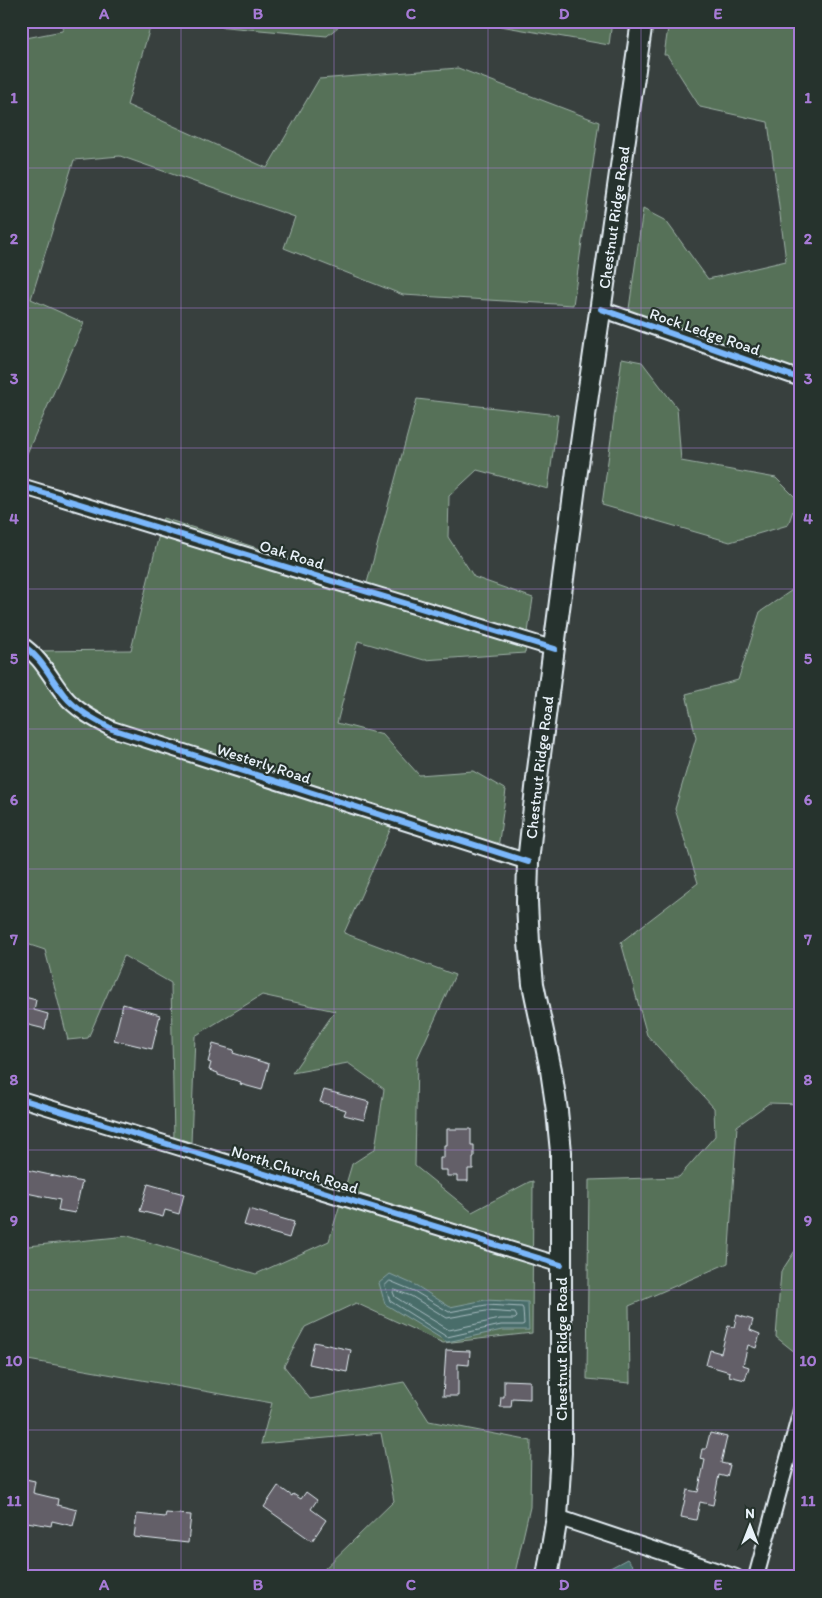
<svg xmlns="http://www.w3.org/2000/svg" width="822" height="1598" font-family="Itim,sans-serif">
  <rect width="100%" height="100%" fill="#38403e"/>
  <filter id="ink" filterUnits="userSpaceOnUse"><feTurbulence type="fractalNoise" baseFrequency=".02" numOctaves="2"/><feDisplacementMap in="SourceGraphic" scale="10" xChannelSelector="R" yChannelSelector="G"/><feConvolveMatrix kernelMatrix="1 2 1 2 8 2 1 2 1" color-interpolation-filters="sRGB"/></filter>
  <g filter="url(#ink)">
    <path fill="#567158" stroke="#9fb1a8" d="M67,21h85l-25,84 140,63 52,-89 139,-11 141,54 -26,183 -170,-10 -119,-47 11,-31 -175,-61 -46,4 -43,139 53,24 -63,144v-428l41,-8z
      M159,21h186l-18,15z
      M472,21h140l-3,24z
      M669,21h132v347l-2,4 -171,-56 15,-107 23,12 42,58 78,-18 -18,-139 -68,-15 -33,-52h-3z
      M622,358l20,4 35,46 4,53 95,17 21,21 -9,26 -58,17 -128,-37z
      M417,399l141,16 -10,74 -71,-19 -28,26 -1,41 26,40 59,21 -8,55 -101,7 -66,-19 -21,82 46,12 36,40 54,-4 33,19 -8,58 -103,-29 -51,114 111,42 -38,84 -2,107 57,46 57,-30 4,-1 -1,152 -89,10 -87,-40 -51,24 -21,39 26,33 94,-17 25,39 102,20 -1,66 -16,70h-198l78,-76 -13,-68 -120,11 11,-41 -244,-43 -7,6v-122l7,2 100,-10 128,38 73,-33 23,-77 23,-15 9,-60 -36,-26 -56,10 43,-62 -73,-16 -67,41 -4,107 -17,-3 -3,-157 -47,-27 -36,82 -20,2 -23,-90 -24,-8v-281l13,-10 97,-1 32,-132 204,65z
      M801,584v394l-4,4 4,5v117l-32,-1 -32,23 -9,137 -99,43 1,77 -43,-4 2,-199 90,-3 36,-41 -1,-28 -67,-73 -26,-93 77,-59 -23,-74 21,-71 -10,-44 52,-14 22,-68z
      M800,1243h1v114l-25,-20 5,-65z"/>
    <path fill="#486d6b" stroke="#88a2a3" d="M390,1274l27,12 33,21 35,-7 43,2 1,28h-27l-55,12 -62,-38 -6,-21z
      M627,1559l15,18h-45l2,-3z"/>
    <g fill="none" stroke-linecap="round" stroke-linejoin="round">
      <path stroke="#a8bcc0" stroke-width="1" d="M390,1281l24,10 35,21 37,-7 36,2 1,2 1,15 -2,1h-21l-54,12 -57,-36 -5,-15z
        M395,1290l16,6 36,22 39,-7 29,2 2,4 -2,2h-15l-51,11 -54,-33 -2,-5z"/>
    </g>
    <path fill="#635e67" stroke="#e8f1f8" d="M21,996l15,4 -2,10 14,4 -3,15 -24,-6z
      M123,1004l37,11 -8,34 -38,-9z
      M213,1044l21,6 -1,3 36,11 -7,26 -22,-6 1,-2 -23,-7v-2l-9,-3 2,-7 -3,-1z
      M324,1090l45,12 -5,18 -20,-5 2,-5 -26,-8z
      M447,1129h24v16h3v12h-1v12h-5v12h-11v-5h-10v-6h-7v-12h4v-13h3z
      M27,1170l55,12 -7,31 -17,-3 2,-10 -38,-8z
      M148,1184l36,10 -5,20 -14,-4 -2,7 -23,-6z
      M249,1209l45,13 -5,16 -45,-13z
      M737,1315l16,5 -3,10 10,4 -4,14 -8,-3 -5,20 6,2 -4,13 -16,-4 1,-4 -24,-7 4,-15 11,3 7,-27 6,1z
      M314,1342l37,8 -4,22 -38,-8z
      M446,1350l24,1 -1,14 -11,-1v32h-15z
      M504,1380l26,1v18l-18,-1 -1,9h-11l1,-10h3z
      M710,1433l17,4 -6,26 9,2 -3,12 -8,-2 -6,30 -13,-3 -4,18 -15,-3 6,-27 11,2 7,-32 -5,-1 2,-10h4z
      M21,1478l14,3 -2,12 25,6 -1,6 20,5 -4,16 -21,-5 -1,5 -30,-5z
      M278,1486l14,10 1,-2 8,5 5,-7 11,8 -6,9 15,11 -14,21 -48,-34z
      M166,1513l25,2 -3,28 -54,-6 3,-23 28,3z"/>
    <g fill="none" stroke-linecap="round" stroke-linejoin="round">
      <defs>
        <path id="minor" d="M601,309l200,70
          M21,486l534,163
          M21,644c21,14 28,32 43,51 12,15 31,25 48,34l416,133
          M21,1099l540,166
          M557,1517l179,60
          M756,1577l45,-167"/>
        <g id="secondary">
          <path id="s1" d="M547,1577l10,-60 4,-64v-301l-4,-41 -6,-41 -18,-86 -4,-41 -2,-41 1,-40 10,-92 39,-299 65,-450"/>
        </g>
      </defs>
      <use href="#minor" stroke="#e8f1f8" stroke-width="18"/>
      <use href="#secondary" stroke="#e8f1f8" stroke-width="24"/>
      <use href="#minor" stroke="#26332d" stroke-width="14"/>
      <use href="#secondary" stroke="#26332d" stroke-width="20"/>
      <defs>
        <path id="cycleway" d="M601,309l200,70
          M21,486l534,163
          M21,644c21,14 28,32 43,51 12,15 31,25 48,34l416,133
          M21,1099l540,166"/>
      </defs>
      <use href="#cycleway" stroke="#26332d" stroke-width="9"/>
      <use href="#cycleway" stroke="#7ab7fb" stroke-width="6"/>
    </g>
  </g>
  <path fill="none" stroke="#a77bd6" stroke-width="1" stroke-opacity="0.55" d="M181,21v1556M334,21v1556M488,21v1556M641,21v1556M21,168h780M21,308h780M21,448h780M21,589h780M21,729h780M21,869h780M21,1009h780M21,1150h780M21,1290h780M21,1430h780"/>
  <g text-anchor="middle" stroke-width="4.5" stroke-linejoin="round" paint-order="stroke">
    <g font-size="16" fill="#e8f1f8" stroke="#26332d">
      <text dy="6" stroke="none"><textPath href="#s1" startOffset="1369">Chestnut Ridge Road</textPath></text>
      <text transform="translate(705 331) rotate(19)" y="6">Rock Ledge Road</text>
      <text transform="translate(292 554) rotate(17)" y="6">Oak Road</text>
      <text transform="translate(264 763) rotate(18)" y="6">Westerly Road</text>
      <text dy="6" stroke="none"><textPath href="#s1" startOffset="814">Chestnut Ridge Road</textPath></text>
      <text transform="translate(295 1169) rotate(17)" y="6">North Church Road</text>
      <text transform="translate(561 1349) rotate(-90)" y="6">Chestnut Ridge Road</text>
    </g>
  </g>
  <rect width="822" height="1598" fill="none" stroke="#26332d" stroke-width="55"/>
  <g transform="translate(750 1526)" stroke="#26332d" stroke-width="4" paint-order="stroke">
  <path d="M0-4L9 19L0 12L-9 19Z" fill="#e8f1f8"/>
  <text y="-8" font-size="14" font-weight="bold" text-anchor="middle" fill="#e8f1f8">N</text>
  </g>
  <rect x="28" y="28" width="766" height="1542" fill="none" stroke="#a77bd6" stroke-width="2"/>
  <g font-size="16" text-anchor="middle" font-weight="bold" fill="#a77bd6">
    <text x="104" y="19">A</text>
    <text x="258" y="19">B</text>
    <text x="411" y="19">C</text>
    <text x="564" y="19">D</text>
    <text x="718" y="19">E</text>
    <text x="14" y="103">1</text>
    <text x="808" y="103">1</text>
    <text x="14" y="244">2</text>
    <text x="808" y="244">2</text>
    <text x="14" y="384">3</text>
    <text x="808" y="384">3</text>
    <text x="14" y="524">4</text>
    <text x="808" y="524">4</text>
    <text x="14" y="664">5</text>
    <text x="808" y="664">5</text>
    <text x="14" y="805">6</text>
    <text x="808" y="805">6</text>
    <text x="14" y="945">7</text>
    <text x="808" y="945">7</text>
    <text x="14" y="1085">8</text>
    <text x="808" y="1085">8</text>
    <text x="14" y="1226">9</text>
    <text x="808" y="1226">9</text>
    <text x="14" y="1366">10</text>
    <text x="808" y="1366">10</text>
    <text x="14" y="1506">11</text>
    <text x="808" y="1506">11</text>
    <text x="104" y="1590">A</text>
    <text x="258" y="1590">B</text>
    <text x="411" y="1590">C</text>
    <text x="564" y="1590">D</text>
    <text x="718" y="1590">E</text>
  </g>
</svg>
